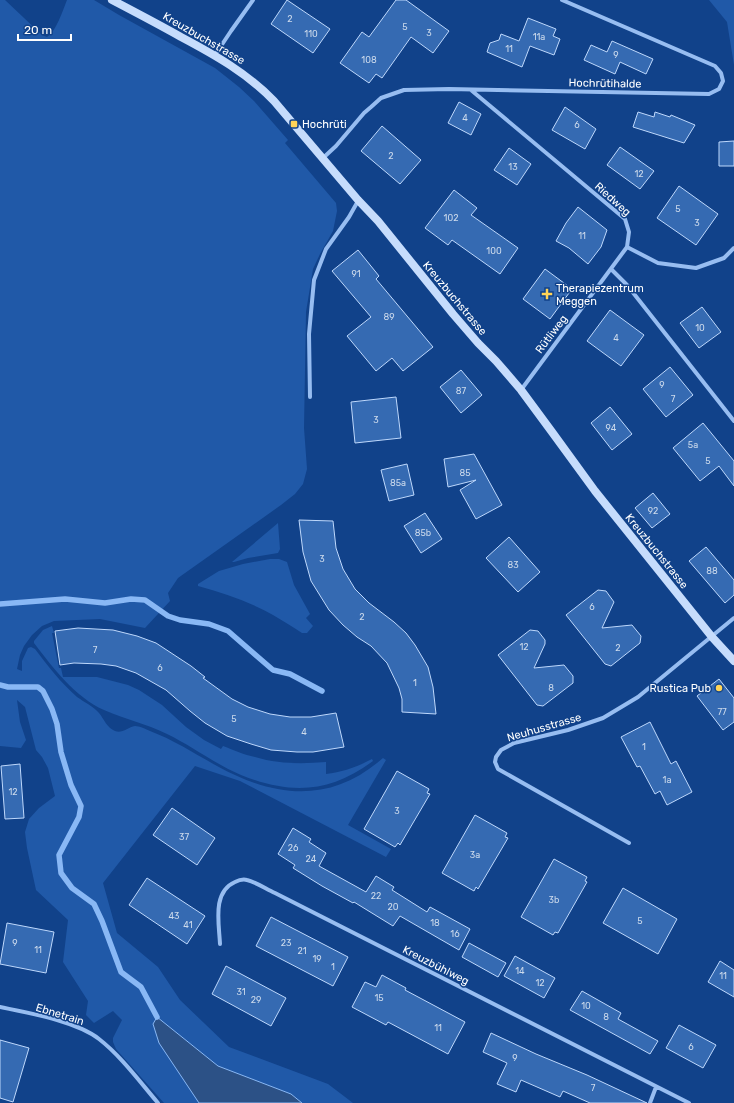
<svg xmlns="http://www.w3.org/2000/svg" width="734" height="1103" font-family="Rubik,sans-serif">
  <rect width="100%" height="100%" fill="#11428a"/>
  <path fill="#2059a8" d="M0,0h5l37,35 5,2c9,-5 16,-27 20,-37h27l25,15 96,53 24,19 15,14 34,39 -3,3 51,60 1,8 -4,20 -13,23 -7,15 -7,43 -2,116 3,41 -4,15 -8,10 -14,11 -103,73 -10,15 2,8 -25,27 -45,-9 -46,2 -12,5 -10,9 -8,11 -4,9 -3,14 5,2v-10l6,-13 3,-1 4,2c12,16 26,34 42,48 7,5 16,9 22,16 5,6 8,15 16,18 7,3 13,-4 20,-5 4,0 11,3 15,5 24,9 45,23 67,35 58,32 114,38 166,-8l3,2 -38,65 43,24 -5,8 -146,-76 -45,-15 -92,117 14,50 41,34 22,33 49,47 99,37 25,19h-51l-11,-9 -73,-28 -61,-49 12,41 30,45h-35l-48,-54 -3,-7v-4l9,-18 -9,-9 -19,12 -8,-8 2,-14 -25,-39 5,-42 -32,-30 -9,-42 -2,-16 4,-13 10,-11 16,-12 -7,-28 -6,-11 -6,-7 -11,-43 -8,-7 3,22 6,18 -5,8 -21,-2z
    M709,0h25v65l-7,-43z
    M278,523l2,26 -2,4 -30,5 -14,4h-2z
    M270,559h9l8,3 7,23 16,29 -4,4 7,8 -6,7h-5c-9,-6 -19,-12 -29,-18 -23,-13 -49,-22 -75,-29v-2l21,-13 24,-7z
    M52,626l2,7h-2l7,35h2l2,9h34l31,8 11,5 23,15 24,22 18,13 17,9 2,-3c11,4 21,9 32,11 23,7 47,7 71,5v12c17,-2 31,-7 46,-15l1,2c-43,32 -82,34 -132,14 -26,-11 -49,-29 -74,-41 -20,-10 -42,-15 -63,-24 -29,-13 -51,-42 -70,-67v-2l9,-11z"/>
  <path fill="#2c5186" stroke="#89b8f5" d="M157,1017l61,49 73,28 11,9h-103l-40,-60 -6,-19z"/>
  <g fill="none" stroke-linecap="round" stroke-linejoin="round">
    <path stroke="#89b8f5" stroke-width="5.5" d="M0,604l65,-5 40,4 26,-4 14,1 23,16 12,4 29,4 19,7 45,39 17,4 32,17
      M0,685l8,2h30l5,4 9,18 5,15 4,28 10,33 10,21 -2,11 -20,38 2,18 11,15 22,16 8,17 19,51 20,15 16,30"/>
  </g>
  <path fill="#356ab2" stroke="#bed8fc" d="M287,0l43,29 -17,24 -42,-29z
    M396,0h10l43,31 -16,22 -22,-16 -29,41 -6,-4 -7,9 -29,-20 22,-31 7,5z
    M528,18l28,11 -3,7 7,3 -6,16 -24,-9 -8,21 -35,-15 3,-9 9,-3 2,-6 18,7z
    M612,41l41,18 -7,15 -26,-12 -5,12 -31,-14 7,-15 16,7z
    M459,102l22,12 -10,21 -23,-12z
    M565,107l31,22 -11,20 -33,-19z
    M638,112l16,5 1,-5 15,5 1,-2 24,10 -11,18 -51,-16z
    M382,126l39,34 -21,24 -39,-33z
    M734,141v25h-15v-24z
    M620,147l34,24 -14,18 -33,-24z
    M509,148l22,16 -14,21 -23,-15z
    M679,186l39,28 -22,31 -39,-27z
    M454,190l23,18 -6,7 47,33 -18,26 -48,-34 -4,5 -23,-17z
    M578,207l29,23 -6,17 -13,17 -19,-16 -13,-7 10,-18z
    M358,250l21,26 -3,3 57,68 -30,24 -11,-13 -16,13 -29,-35 24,-19 -39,-46z
    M545,269l27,20 -22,30 -27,-20z
    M702,307l19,25 -22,16 -19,-25z
    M610,310l34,25 -23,31 -34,-25z
    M670,367l23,28 -27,22 -23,-28z
    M461,370l21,25 -21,18 -21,-26z
    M396,397l5,41 -46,5 -4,-41z
    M610,407l22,27 -20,16 -21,-27z
    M703,423l31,38v25l-15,-20 -19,15 -27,-33z
    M474,454l28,51 -26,14 -16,-29 16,-10 -28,7 -4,-28z
    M407,464l7,31 -25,6 -8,-31z
    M653,493l17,21 -18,14 -17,-20z
    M425,513l17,26 -21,14 -17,-27z
    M299,520l34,1 3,27 7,21 12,20 14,14 25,19 12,11 9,12 13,22 5,20 3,27 -34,-2v-13l-3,-11 -12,-25 -16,-17 -14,-9 -14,-12 -14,-15 -18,-29 -8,-29z
    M509,537l31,35 -22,20 -32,-34z
    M706,547l28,33v15l-9,8 -36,-42z
    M598,590l8,1 8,11 -12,26 30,-3 9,11 -1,7 -29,23 -6,-2 -39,-49z
    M78,628l35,2 24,6 19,7 35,23 14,11 -2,1 29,21 16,8 22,7 20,3h21l25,-4 8,34 -31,5h-16l-26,-2 -20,-6 -24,-8 -22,-13 -15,-12 -24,-21 -30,-17 -20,-7 -15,-2 -27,-1 -14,2 -5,-34z
    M530,630l8,1 7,9v4l-11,24 30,-3 9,11v7l-30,23 -6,-1 -39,-50z
    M719,679l15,19v24l-11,8 -26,-34z
    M650,722l21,42 5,-3 16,31 -25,13 -7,-14 -5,3 -15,-28 -3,1 -16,-30z
    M20,764l4,54 -19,1 -4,-53z
    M397,771l32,18 -2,4 3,1 -30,51 -2,-2 -3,4 -31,-18z
    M172,808l43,30 -18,27 -44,-30z
    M475,815l32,18 -2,4 3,1 -30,51 -2,-2 -2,4 -32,-18z
    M293,828l18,11 -2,3 17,11 -7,13 47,26 10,-16 18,11 -2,3 35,22 3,-5 40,22 -11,21 -59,-34 -7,10 -39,-24 -1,1 -31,-17 -29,-18 2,-3 -17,-11z
    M554,859l33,18 -2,4 2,1 -29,51 -3,-1 -2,3 -32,-18z
    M147,878l58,38 -18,28 -58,-39z
    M623,888l54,31 -19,35 -55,-31z
    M271,917l77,40 -15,29 -77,-40z
    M7,923l47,9 -8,41 -46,-9z
    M469,943l37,20 -8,14 -36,-20z
    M515,956l40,22 -11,20 -40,-22z
    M720,961l14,9v27l-26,-15z
    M226,966l60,32 -15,28 -59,-32z
    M382,975l24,13 -1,2 60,32 -17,32 -60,-32 -2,3 -34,-18 13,-25 11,5z
    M582,991l39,22 -3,6 40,22 -8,13 -80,-44z
    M679,1025l37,20 -13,23 -37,-20z
    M491,1033l45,21 51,21 60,28h-57l-27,-12 -3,6 -39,-17 -5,12 -19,-8 10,-21 -24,-11z
    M0,1040l29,8 -16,54 -13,-4z"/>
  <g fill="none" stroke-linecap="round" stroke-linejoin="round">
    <path stroke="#97bdf1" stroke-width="4" d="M215,55l16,-24 22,-31
      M471,90l154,129 4,13 -2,15 -106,143
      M323,158l13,-12 28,-33 7,-6 10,-9 23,-8 45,-1 260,5 10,-5 4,-8 -2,-8 -6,-7 -153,-66
      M627,247l31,16 38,5 28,-10 10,-10
      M611,269l16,16 107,136
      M310,397l-1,-63 5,-54 12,-31 23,-32 9,-16
      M629,843l-131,-74 -3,-7 1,-5 5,-7 13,-7 54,-13 35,-12 35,-21 96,-79
      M220,944c-1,-21 -8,-52 15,-62 4,-2 8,-3 12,-2 9,2 19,9 28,13l414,210
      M0,1007c29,6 76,14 99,32 22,17 41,43 59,64
      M650,1103l6,-16"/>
    <path stroke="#c6dcfc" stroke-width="8" d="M112,0c23,12 46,24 69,37 34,18 66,36 93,64l84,99 20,21 75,93 25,29 18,18 25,29 31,42 43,59 117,146 22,24"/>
  </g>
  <g fill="#ffd458" stroke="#11428a" stroke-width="1.5">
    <rect x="290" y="120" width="8" height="8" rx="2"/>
    <path d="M545 288h4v4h4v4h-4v4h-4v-4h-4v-4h4z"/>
    <circle cx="719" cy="688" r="4"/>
  </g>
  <g text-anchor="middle" stroke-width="3" stroke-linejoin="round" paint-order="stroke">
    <g font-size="9" fill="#ccdaec">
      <text x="290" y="22">2</text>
      <text x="405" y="30">5</text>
      <text x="429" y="36">3</text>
      <text x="311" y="37">110</text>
      <text x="539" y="40">11a</text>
      <text x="509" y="52">11</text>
      <text x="616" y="58">9</text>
      <text x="369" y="63">108</text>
      <text x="465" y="121">4</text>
      <text x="577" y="128">6</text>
      <text x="391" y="159">2</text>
      <text x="513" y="170">13</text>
      <text x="639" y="177">12</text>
      <text x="678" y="212">5</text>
      <text x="451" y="221">102</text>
      <text x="697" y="226">3</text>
      <text x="582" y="239">11</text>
      <text x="494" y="254">100</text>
      <text x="356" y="277">91</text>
      <text x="389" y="320">89</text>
      <text x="700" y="331">10</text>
      <text x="616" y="341">4</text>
      <text x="662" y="388">9</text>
      <text x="461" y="394">87</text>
      <text x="673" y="402">7</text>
      <text x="376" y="423">3</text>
      <text x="611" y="431">94</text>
      <text x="693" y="448">5a</text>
      <text x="708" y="464">5</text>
      <text x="465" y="476">85</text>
      <text x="398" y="486">85a</text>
      <text x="653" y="514">92</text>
      <text x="423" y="536">85b</text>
      <text x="322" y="562">3</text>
      <text x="513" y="568">83</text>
      <text x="712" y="574">88</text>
      <text x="592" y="610">6</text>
      <text x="362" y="620">2</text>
      <text x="524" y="650">12</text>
      <text x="618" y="651">2</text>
      <text x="95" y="653">7</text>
      <text x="160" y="671">6</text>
      <text x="415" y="686">1</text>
      <text x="551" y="691">8</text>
      <text x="722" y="715">77</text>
      <text x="234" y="722">5</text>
      <text x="304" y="735">4</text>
      <text x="644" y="750">1</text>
      <text x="667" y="783">1a</text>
      <text x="13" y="795">12</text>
      <text x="397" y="814">3</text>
      <text x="184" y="840">37</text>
      <text x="293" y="851">26</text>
      <text x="475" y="858">3a</text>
      <text x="311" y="862">24</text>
      <text x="376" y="899">22</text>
      <text x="554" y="903">3b</text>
      <text x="393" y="910">20</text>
      <text x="174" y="919">43</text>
      <text x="640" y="924">5</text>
      <text x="435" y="926">18</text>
      <text x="188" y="928">41</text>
      <text x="455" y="937">16</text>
      <text x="15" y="946">9</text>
      <text x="286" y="946">23</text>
      <text x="38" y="953">11</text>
      <text x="302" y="954">21</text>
      <text x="317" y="962">19</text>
      <text x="333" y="970">1</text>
      <text x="520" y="974">14</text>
      <text x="723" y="979">11</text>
      <text x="540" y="986">12</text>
      <text x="241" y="995">31</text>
      <text x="379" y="1001">15</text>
      <text x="256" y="1003">29</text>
      <text x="586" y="1009">10</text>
      <text x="606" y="1020">8</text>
      <text x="438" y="1031">11</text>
      <text x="691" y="1050">6</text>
      <text x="515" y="1061">9</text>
      <text x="593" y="1091">7</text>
    </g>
    <g font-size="11" fill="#fff" stroke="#11428a">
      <text transform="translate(204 38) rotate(30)" y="4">Kreuzbuchstrasse</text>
      <text transform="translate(605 83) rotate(1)" y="4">Hochrütihalde</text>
      <text transform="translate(613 199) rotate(42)" y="4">Riedweg</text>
      <text transform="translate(455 298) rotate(50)" y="4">Kreuzbuchstrasse</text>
      <text transform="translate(551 334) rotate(-53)" y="4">Rütliweg</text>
      <text transform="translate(657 551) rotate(51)" y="4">Kreuzbuchstrasse</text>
      <text transform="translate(544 727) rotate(-16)" y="4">Neuhusstrasse</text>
      <text transform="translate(436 965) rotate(27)" y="4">Kreuzbühlweg</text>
      <text transform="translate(60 1014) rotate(17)" y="4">Ebnetrain</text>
    </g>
    <g font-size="11" fill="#fff" stroke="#11428a" text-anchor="start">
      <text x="302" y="128">Hochrüti</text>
      <text x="556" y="292">Therapiezentrum<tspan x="556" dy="13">Meggen</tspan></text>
      <text x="711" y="692" text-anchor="end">Rustica Pub</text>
    </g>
  </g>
  <path d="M18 34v6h53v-6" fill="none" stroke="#ffffff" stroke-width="2"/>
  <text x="24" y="34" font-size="12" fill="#ffffff" stroke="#11428a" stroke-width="3" paint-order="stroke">20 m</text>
</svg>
